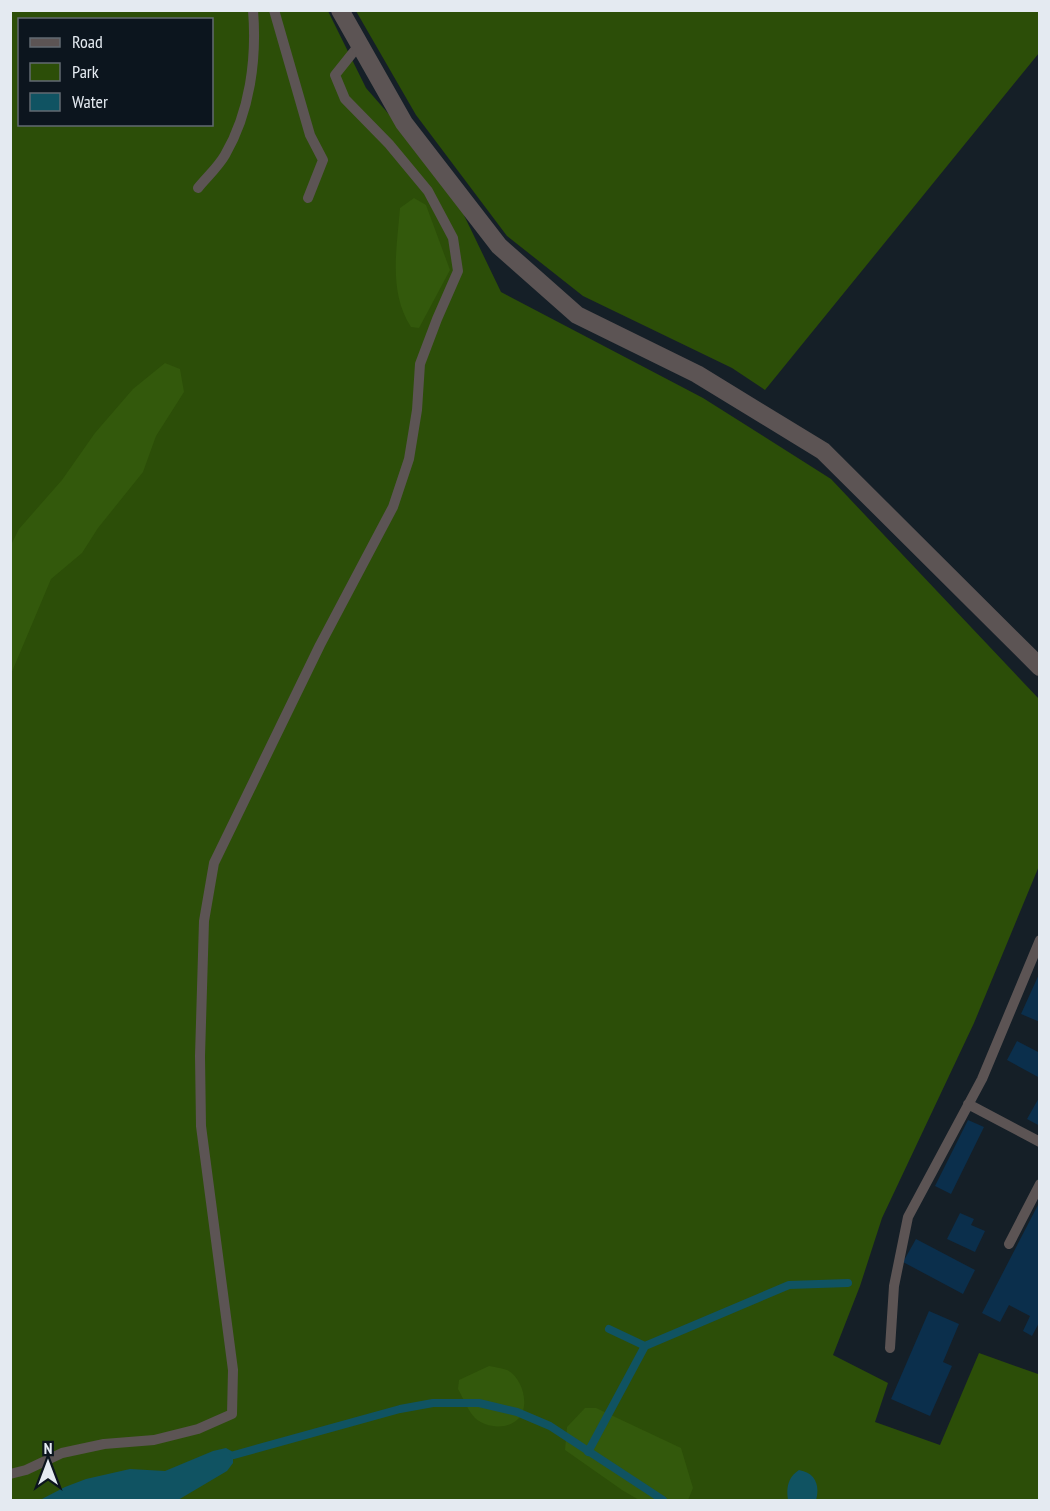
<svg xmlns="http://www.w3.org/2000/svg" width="1050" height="1511" font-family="'PT Sans Narrow',sans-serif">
  <rect width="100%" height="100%" fill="#151f27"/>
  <path fill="#2c4e08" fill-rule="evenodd" d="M10,11h318l38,77 82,94 53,110 202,106 128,81 208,220v167l-65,157 -92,195 -22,68 -27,69 55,28 -13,39 65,23 39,-92 59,21 1,-1v127h-1028zM20,20h192v104h-192z
    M356,11h683v42l-274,337 -33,-22 -149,-72 -76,-60 -91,-121z"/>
  <path fill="#33590c" d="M414,198l12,7 24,65 -31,58 -8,-1c-23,-35 -14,-80 -11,-119z
    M165,363l15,6 4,23 -28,44 -13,36 -45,56 -16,25 -31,26 -40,95v-129l8,-16 43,-49 33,-47 38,-44z
    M489,1366c5,1 13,2 18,4 15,7 24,36 11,49 -11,11 -32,9 -43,-1 -7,-7 -12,-20 -17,-29l1,-9z
    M585,1408h11l85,40 12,40 -5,12h-49l-17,-10 -57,-40 2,-23z"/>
  <path fill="#105362" d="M226,1448l7,4v11l-6,8 -49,29h-138l25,-13 21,-8 44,-10 35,2 48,-20z
    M799,1470c17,3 21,16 17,30h-28c-2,-12 0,-23 11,-30z"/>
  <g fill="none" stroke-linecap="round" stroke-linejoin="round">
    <path stroke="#105362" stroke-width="8" d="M609,1329l36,17
      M588,1452l57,-106 144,-61 59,-2
      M234,1455l166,-46 33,-6h46l38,9 33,14 113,74"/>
  </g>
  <path fill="#0b2f4c" d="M1040,972v50l-19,-8z
    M1017,1041l23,12v25l-33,-18z
    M1040,1096v30l-13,-7z
    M968,1120l16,7 -33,67 -16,-8z
    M1040,1201v120l-8,15 -9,-5 7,-15 -21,-11 -9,17 -18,-9z
    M960,1213l14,6 -3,6 14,6 -10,21 -28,-13z
    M916,1239l59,31 -12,24 -60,-32z
    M929,1311l30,13 -16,38 9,4 -22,50 -39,-17z"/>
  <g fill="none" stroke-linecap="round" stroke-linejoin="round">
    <path stroke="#5c5454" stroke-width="10" d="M274,10l36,125 13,25 -15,38
      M198,188c9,-11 20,-21 27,-33 25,-43 32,-96 28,-145
      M968,1104l72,38
      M1009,1244l31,-60
      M890,1348l4,-62 14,-69 74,-138 58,-139
      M10,1474l16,-4 36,-17 42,-9 50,-4 44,-11 34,-15 1,-44 -32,-244 -1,-70 4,-135 10,-58 106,-218 73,-138 16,-48 8,-49 3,-46 17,-45 21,-48 -5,-33 -25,-47 -39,-47 -44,-45 -10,-24 24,-30"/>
    <path stroke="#5c5454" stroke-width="18" d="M340,10l64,113 95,123 78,69 120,59 126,77 217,216"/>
  </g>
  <rect width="1050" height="1511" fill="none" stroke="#e4eaf1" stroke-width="24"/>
  <rect x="18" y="18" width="195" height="108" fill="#0c151e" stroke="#626a72" stroke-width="1.5"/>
  <rect x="30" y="38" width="30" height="9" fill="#5c5454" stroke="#626a72" stroke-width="1.5"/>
  <text x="72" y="48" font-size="18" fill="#e4eaf1">Road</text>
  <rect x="30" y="63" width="30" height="18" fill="#2c4e08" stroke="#626a72" stroke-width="1.5"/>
  <text x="72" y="78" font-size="18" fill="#e4eaf1">Park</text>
  <rect x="30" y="93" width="30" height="18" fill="#105362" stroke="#626a72" stroke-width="1.5"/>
  <text x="72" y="108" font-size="18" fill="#e4eaf1">Water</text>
  <g transform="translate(48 1463)" stroke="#0c151e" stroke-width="4.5" paint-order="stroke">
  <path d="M0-4.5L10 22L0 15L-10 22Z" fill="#e4eaf1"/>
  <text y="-9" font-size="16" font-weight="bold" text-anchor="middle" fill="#e4eaf1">N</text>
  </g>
</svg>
